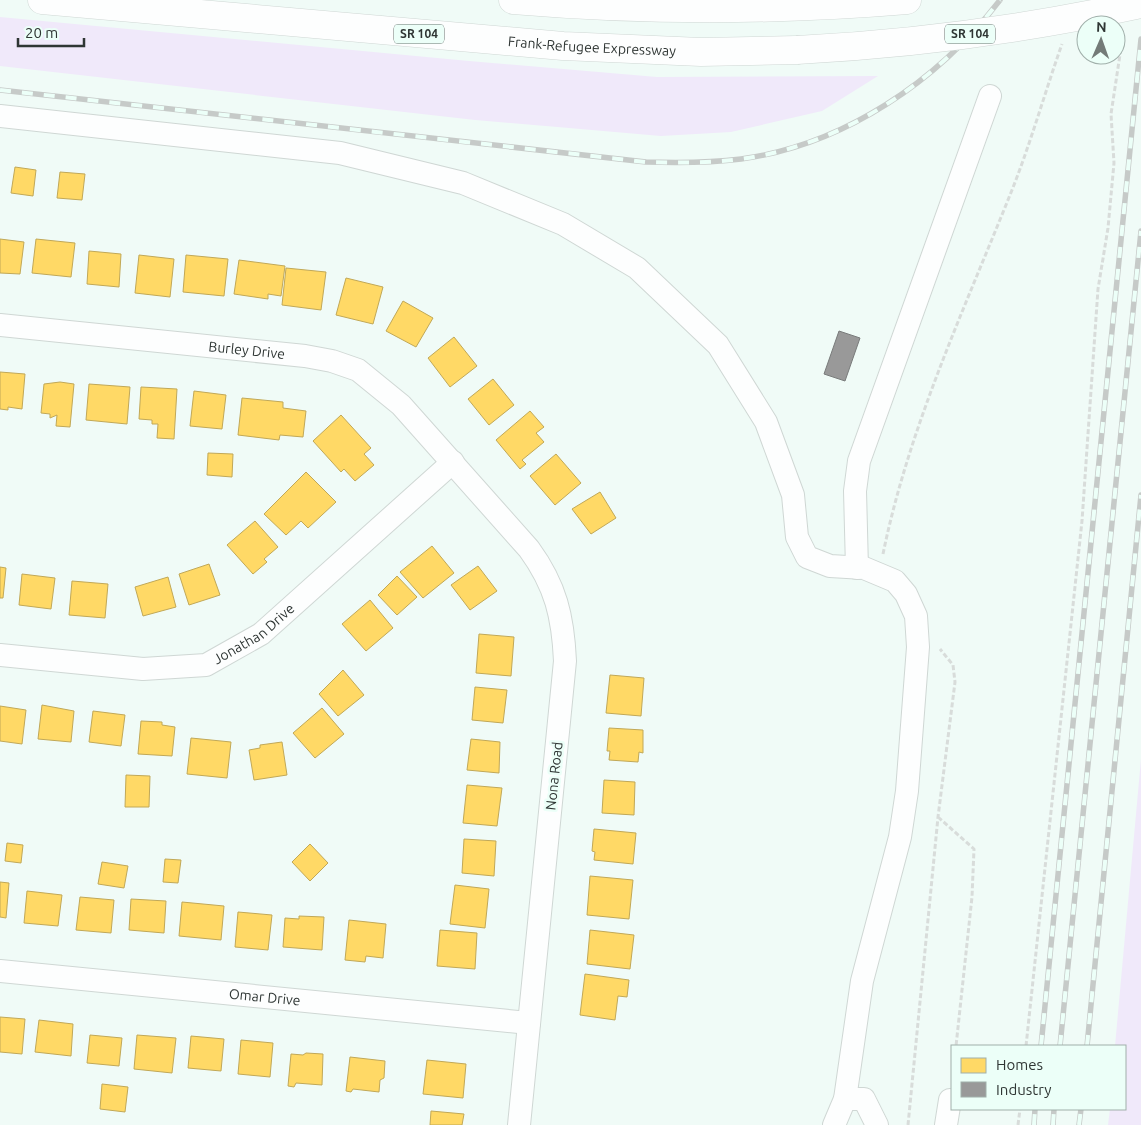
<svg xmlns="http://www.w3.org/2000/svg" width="1141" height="1125" font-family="Ubuntu,sans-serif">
  <rect width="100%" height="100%" fill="#f0fbf7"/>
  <path fill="#f0e9fa" d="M0,17l469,44 188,16 221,-1 -56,35 -91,21 -70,4 -186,-16 -475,-54z
    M1141,759v366h-33l2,-16h15v-63h-10z"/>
  <path fill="#ffd966" stroke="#c1a857" d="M15,167l21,3 -3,26 -22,-3z
    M60,172l25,2 -3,26 -25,-2z
    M0,239l24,3 -4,32 -20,-1z
    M36,239l39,4 -4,34 -39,-4z
    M89,251l32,3 -2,33 -32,-3z
    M139,255l35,4 -4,38 -35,-4z
    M186,255l42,4 -4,37 -41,-4z
    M239,260l46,6 -4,30 -13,-2v5l-34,-5z
    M286,268l40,4 -5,38 -39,-5z
    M346,278l37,9 -10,37 -37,-9z
    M403,301l30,17 -17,29 -30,-16z
    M454,337l23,29 -27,21 -22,-29z
    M0,372l25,2 -3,35 -14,-2v3l-8,-1z
    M493,379l21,26 -25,20 -21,-26z
    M60,382l14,2 -4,43 -14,-1 1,-11 -7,3v-4l-9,-1 3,-29z
    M89,384l41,3 -3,37 -41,-4z
    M141,387l36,2 -3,50 -17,-1 1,-14h-6v-4l-13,-1z
    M194,391l32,4 -4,34 -32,-3z
    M242,398l41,4v6l23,3 -3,26 -23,-2 -1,5 -41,-5z
    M530,411l14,16 -8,6 8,9 -22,18 4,4 -6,5 -24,-29z
    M341,415l30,33 -7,6 10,11 -19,16 -11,-12 -3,3 -28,-31z
    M208,453l25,1 -1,23 -25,-2z
    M556,454l25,29 -26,22 -25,-29z
    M306,472l30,30 -28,26 -7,-7 -15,14 -22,-21z
    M600,492l16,26 -25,16 -19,-25z
    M255,521l23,26 -14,12 3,3 -14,12 -26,-29z
    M432,546l22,27 -31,25 -23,-26z
    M209,564l11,31 -31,10 -10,-31z
    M478,566l19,25 -27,19 -19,-25z
    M0,567l6,1 -3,30h-3z
    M22,574l33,4 -4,31 -32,-4z
    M397,576l20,21 -20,18 -19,-20z
    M168,577l8,30 -33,9 -8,-29z
    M72,581l36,3 -3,34 -36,-3z
    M370,600l23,28 -27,23 -24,-27z
    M479,634l35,3 -3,39 -35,-3z
    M343,670l21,25 -26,21 -19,-22z
    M610,675l34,3 -3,38 -35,-3z
    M475,687l32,3 -4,33 -31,-3z
    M42,705l32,6 -3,31 -33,-3z
    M0,706l26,4 -4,34 -22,-3z
    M322,708l22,26 -29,24 -22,-25z
    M93,711l32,4 -4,31 -32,-4z
    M141,721l21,1v3l13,2 -3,29 -34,-2z
    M609,728l34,2v23l-4,-1 -1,10 -29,-2 1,-9h-3z
    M191,738l40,4 -4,36 -40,-4z
    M471,739l29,3 -1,31 -32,-3z
    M282,742l5,33 -33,5 -5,-30 11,-2v-3z
    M126,775l24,1 -1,31h-24z
    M604,780l31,2 -1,33 -32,-2z
    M467,785l35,3 -5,38 -34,-3z
    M594,829l42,4 -3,31 -39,-4 1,-8 -3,-1z
    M464,839l32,2 -2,35 -32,-3z
    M7,843l16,2 -2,18 -16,-2z
    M310,844l18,19 -18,18 -18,-19z
    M165,859l16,1 -3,23 -15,-1z
    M102,862l26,4 -4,22 -26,-4z
    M590,876l43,4 -4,39 -42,-4z
    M0,882l9,1 -3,35 -6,-1z
    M455,885l34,4 -4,39 -35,-4z
    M27,891l35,4 -4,31 -34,-3z
    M80,897l34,3 -3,33 -35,-3z
    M131,899l35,2 -2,32 -35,-3z
    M182,902l42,4 -3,34 -42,-4z
    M238,912l34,3 -4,35 -33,-3z
    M299,916l25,1 -2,33 -39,-3 2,-29 14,1z
    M349,920l37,4 -3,34 -17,-2 -1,6 -20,-2z
    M440,930l37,3 -2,36 -38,-3z
    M590,930l44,5 -4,34 -43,-5z
    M585,974l44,6 -2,17 -9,-1 -3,24 -35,-5z
    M0,1017l25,2 -3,35 -22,-2z
    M39,1020l34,4 -2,32 -36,-4z
    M90,1035l32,3 -3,28 -32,-3z
    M137,1035l39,3 -4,35 -38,-4z
    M191,1036l33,3 -3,32 -33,-3z
    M241,1040l32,3 -3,34 -32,-3z
    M306,1053l17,1 -1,31 -26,-2 -2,4 -6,-1 3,-32 12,1z
    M350,1057l35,4 -1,17 -4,2 -1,12 -26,-3 -2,3 -5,-1z
    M427,1060l39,4 -3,34 -40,-4z
    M102,1084l26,3 -3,25 -25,-3z
    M431,1111l33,3 -2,11h-32z"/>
  <path fill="#999" stroke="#797b7b" d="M839,331l21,7 -15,43 -21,-7z"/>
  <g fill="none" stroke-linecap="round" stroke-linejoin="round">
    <defs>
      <g id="minor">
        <path d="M0,116l340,37 123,30 100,41 74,44 81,77 48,77 27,73 4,42 10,20 23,9 34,2 31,13 11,13 10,22 2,31 -11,144 -7,46 -38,144 -17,118 -11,26"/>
        <path id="s1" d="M0,325l305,31 27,5 26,9 43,35 128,144c27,37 34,68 36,112l-46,464"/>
        <path d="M857,568l-2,-77 4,-30 131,-365"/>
        <path id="s2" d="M0,655l143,14 63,-4 55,-31 192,-172"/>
        <path id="s3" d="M0,971l529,52"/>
        <path d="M845,1099h19l13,26"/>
        <path d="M946,1125l4,-25"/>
      </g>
      <g id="highway">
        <path id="s4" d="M42,0l521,46 138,6 96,-2"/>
        <path d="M513,0c131,11 262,11 394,0"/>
      </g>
    </defs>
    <use href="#minor" stroke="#cfd7d4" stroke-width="24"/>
    <use href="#highway" stroke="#cfd7d4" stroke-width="29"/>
    <path stroke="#d8dcda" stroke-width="3" stroke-dasharray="5 2.5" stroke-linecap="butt" d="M883,554c26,-127 81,-244 129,-364 19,-48 33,-98 50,-146
      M938,817l36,32 -2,48 -16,149
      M1026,1046l56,-525 16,-232 10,-61 6,-65 -3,-49 10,-66 -5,-11
      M908,1125l30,-308 17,-135 -2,-17 -13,-16
      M1018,1125l2,-16"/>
    <use href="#minor" stroke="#fdfefe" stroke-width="22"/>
    <use href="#highway" stroke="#fdfefe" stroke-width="28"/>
    <defs>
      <path id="rail" d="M0,90l646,72c32,1 63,1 95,-3 103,-14 197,-78 259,-159
        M1041,1046l100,-1007
        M1060,1046l81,-815
        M1087,1046l54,-551
        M1034,1125l1,-16
        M1053,1125l1,-16
        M1079,1125l2,-16"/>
    </defs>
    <use href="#rail" stroke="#c6cac8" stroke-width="5.5"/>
    <use href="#rail" stroke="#ecfff8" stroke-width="4" stroke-dasharray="11" stroke-linecap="butt"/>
    <defs>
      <path id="highway-bridge" d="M797,50c116,-6 230,-21 344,-46"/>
    </defs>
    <use href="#highway-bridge" stroke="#cfd7d4" stroke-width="29" stroke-linecap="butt"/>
    <use href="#highway-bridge" stroke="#fdfefe" stroke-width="28"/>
  </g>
  <g text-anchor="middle" stroke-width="5" stroke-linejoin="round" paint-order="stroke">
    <g fill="#ecfff8" stroke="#68726f" stroke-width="1">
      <rect x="394" y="24.5" width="50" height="19" rx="4"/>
      <rect x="945" y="24.5" width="50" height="19" rx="4"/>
    </g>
    <g font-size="12" font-weight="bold" fill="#2f3634">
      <text x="419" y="38">SR 104</text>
      <text x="970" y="38">SR 104</text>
    </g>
    <g font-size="14" fill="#2f3634" stroke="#ecfff8">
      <text dy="5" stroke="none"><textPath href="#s4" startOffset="552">Frank-Refugee Expressway</textPath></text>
      <text dy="5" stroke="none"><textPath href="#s1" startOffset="248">Burley Drive</textPath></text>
      <text dy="5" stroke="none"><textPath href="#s2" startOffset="264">Jonathan Drive</textPath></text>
      <text transform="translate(554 776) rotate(-84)" y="5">Nona Road</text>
      <text dy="5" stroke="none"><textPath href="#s3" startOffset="266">Omar Drive</textPath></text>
    </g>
  </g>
  <rect x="951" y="1045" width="175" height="65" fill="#ecfff8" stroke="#a0afaa"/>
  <rect x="961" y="1058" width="25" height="15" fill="#ffd966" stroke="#a0afaa"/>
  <text x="996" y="1070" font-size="15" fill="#2f3634">Homes</text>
  <rect x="961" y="1082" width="25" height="15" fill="#999999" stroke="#a0afaa"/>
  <text x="996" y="1095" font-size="15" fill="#2f3634">Industry</text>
  <g transform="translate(1101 40) rotate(2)"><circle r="24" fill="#ecfff8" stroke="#a0afaa"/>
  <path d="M0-4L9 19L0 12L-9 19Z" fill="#737b78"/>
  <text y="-8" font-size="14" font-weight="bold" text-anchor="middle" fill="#2f3634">N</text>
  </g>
  <path d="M18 38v8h66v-8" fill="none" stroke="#2f3634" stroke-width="2.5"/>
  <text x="25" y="38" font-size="15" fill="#2f3634" stroke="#ecfff8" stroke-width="4" paint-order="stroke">20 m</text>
</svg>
